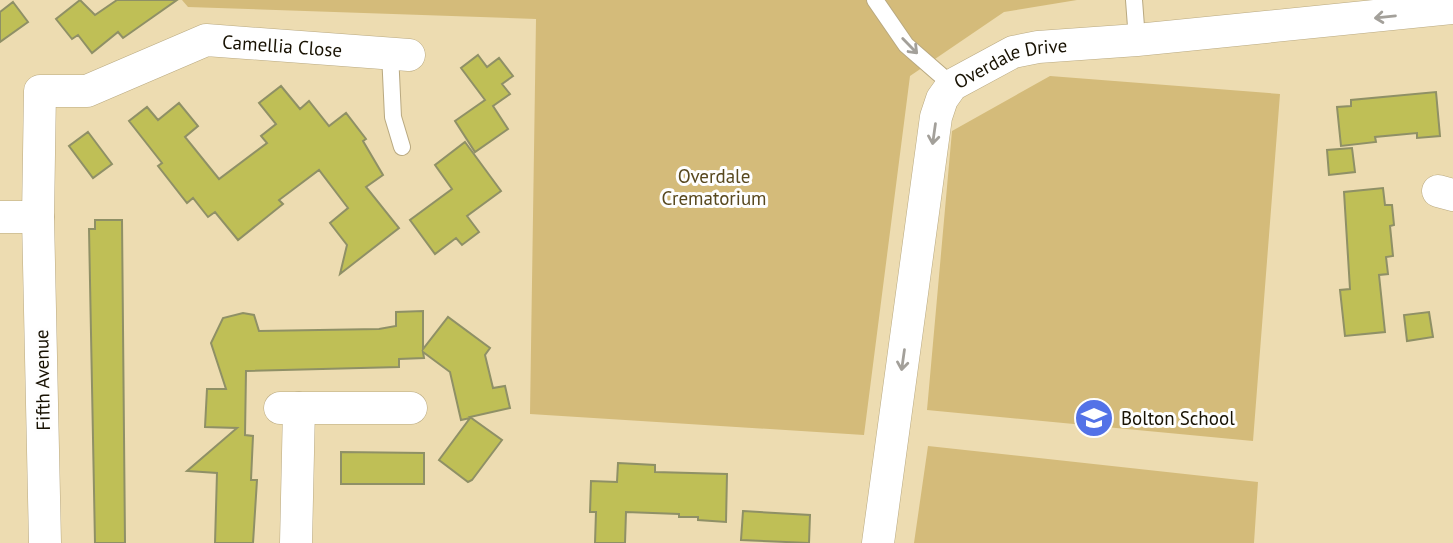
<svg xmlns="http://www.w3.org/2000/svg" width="1453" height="543" font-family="'PT Sans',sans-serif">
  <rect width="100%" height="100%" fill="#eddcb1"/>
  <path fill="#d4bb7a" d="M182,0h895l-73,12 -94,64 -46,359 -334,-21 6,-395 -348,-12z
    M1050,76l230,18 -27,347 -326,-31 25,-279z
    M928,446l330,36 -4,61h-340z"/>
  <path fill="#bfbf56" stroke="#8f9066" stroke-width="2" d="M80,0l15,15 22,-15h60l-54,38 -5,-6 -26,21 -14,-18 -6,4 -16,-20z
    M13,2l15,20 -28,20v-30z
    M478,55l9,12 12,-9 14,18 -11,8 8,10 -17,12 15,23 -33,23 -20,-31 30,-21 -24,-32z
    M281,86l19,23 9,-8 20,25 17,-13 20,26 -3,2 20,34 -17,12 33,41 -59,46 7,-29 -17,-22 18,-15 -29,-38 -40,30 4,4 -45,36 -23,-28 -7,5 -15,-19 -6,5 -29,-37 4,-3 -33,-42 18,-14 11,13 21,-17 19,23 -13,11 34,42 48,-36 -6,-7 15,-12 -17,-21z
    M1436,92l4,44 -23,2v-5l-42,4 1,5 -35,4 -4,-39 14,-1v-6z
    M88,132l24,32 -19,14 -24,-32z
    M465,142l36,49 -34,25 12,16 -17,13 -6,-7 -21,16 -25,-34 42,-31 -17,-24z
    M1352,148l3,24 -26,3 -2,-25z
    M1383,188l2,17h7l2,20 -4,1 3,30 -7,1 2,17 -9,1 6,57 -40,4 -5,-46 10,-1 -6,-97z
    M95,220h27l3,323h-30l-6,-314h6z
    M423,311v38l25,-32 42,31 -5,7 8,33 12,-2 5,22 -40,9 32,23 -30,40 -4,2 -29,-22 31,-42 -9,2 -11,-48 -27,-20 1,6 -25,1v8l-153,4 -1,64 8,1 -2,44h6l-4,63h-38l2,-70 -30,-2 50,-43 -32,-1 2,-38h19l-15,-46 12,-25 20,-5 11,2 5,16 120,-2 17,-3v-14z
    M1429,312l4,25 -26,4 -3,-26z
    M341,452l83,1v31h-83z
    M618,463l37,2v7l72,2 -1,48 -28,-2v-3h-19v-3l-53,-2 -1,31h-30l1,-31h-6l1,-31 26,1z
    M743,511l67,4 -1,28 -68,-3z"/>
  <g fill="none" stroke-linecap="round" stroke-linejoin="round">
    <defs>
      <path id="service" d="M875,0l31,45 46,40
        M1134,0l3,40
        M390,53l3,64 9,30"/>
      <g id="minor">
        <path d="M1438,191l15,4"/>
        <path d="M0,217h38"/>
        <path d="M280,408h131"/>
        <path id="s1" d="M45,543l-7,-326 2,-126h47l119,-51 203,15"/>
        <path d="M296,543l3,-135"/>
        <path id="s2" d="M878,543l58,-426 6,-18 10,-14 61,-33 25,-5 99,-7 316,-32"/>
      </g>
    </defs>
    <use href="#service" stroke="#b9a980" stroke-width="18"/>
    <use href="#minor" stroke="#b9a980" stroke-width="33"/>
    <use href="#service" stroke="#fff" stroke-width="16"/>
    <use href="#minor" stroke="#fff" stroke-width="32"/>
  </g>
  <defs><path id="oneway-shaft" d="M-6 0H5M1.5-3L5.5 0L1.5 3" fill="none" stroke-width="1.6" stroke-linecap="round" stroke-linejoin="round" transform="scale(1.75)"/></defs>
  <g stroke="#a3a09a">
    <use href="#oneway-shaft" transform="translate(1385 17) rotate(174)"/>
    <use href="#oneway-shaft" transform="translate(910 46) rotate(46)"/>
    <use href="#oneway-shaft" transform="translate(934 134) rotate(98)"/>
    <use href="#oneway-shaft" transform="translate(903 360) rotate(98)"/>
  </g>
  <defs>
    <symbol id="school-disc" viewBox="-11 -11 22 22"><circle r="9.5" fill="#5372e7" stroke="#fefefe"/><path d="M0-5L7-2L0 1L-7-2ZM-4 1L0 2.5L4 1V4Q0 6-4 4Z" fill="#fff"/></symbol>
  </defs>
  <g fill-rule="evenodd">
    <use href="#school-disc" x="1072" y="396" width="44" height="44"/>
  </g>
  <g text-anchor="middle" stroke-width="6" stroke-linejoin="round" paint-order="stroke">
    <g font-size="19" fill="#181203" stroke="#fefefe">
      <text dy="7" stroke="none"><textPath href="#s1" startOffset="705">Camellia Close</textPath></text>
      <text dy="7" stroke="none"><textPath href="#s2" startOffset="530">Overdale Drive</textPath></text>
      <text transform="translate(42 380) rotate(-91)" y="7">Fifth Avenue</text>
    </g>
    <g font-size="19" fill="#58481e" stroke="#fefefe">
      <text x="714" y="183">Overdale<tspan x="714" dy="22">Crematorium</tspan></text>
    </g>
    <g font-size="19" fill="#181203" stroke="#fefefe" text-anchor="start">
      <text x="1121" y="425">Bolton School</text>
    </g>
  </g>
</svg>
